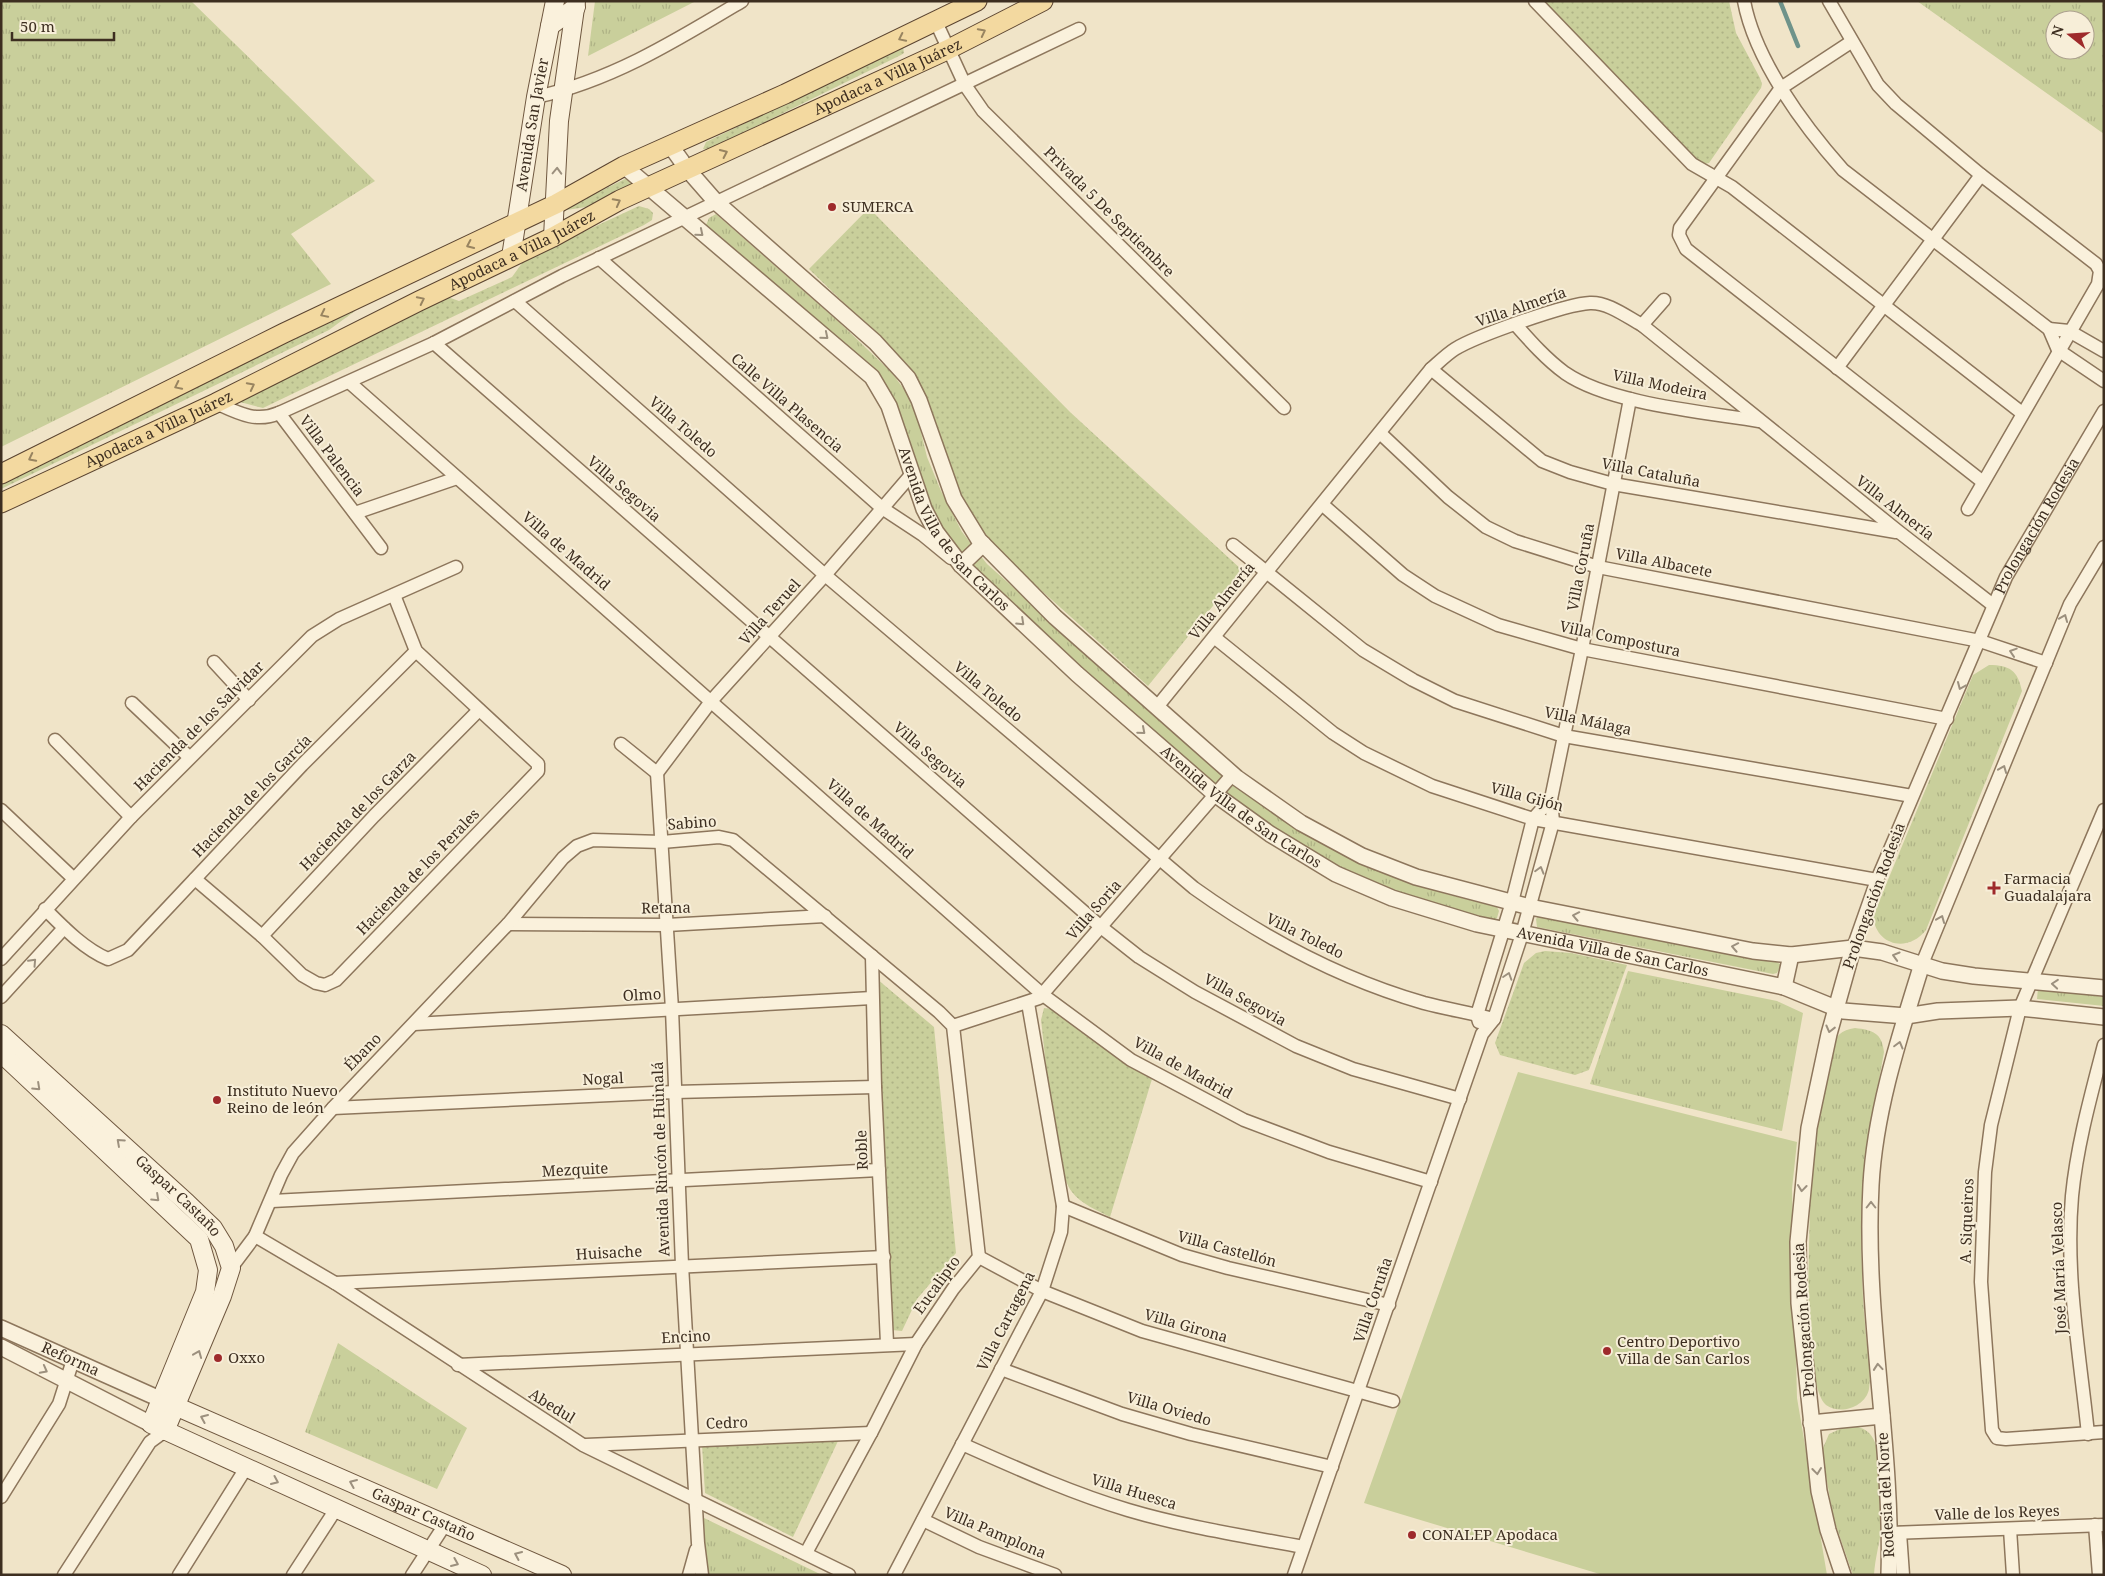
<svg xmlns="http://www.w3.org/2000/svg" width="2105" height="1576" font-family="'Noto Serif',serif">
  <defs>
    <pattern id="grass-tufts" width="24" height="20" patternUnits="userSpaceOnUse" patternTransform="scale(1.25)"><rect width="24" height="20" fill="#c9cf9b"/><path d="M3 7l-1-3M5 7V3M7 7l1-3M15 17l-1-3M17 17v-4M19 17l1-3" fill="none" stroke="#aeb285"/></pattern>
    <pattern id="park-dots" width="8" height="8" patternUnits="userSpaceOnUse" patternTransform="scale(1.25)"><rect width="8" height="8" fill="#c9cf9b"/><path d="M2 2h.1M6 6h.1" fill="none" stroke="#aeb285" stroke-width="1.8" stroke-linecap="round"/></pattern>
  </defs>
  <rect width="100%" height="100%" fill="#f0e4c8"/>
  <path fill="url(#grass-tufts)" fill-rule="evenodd" d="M1,1h190l184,180 -84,53 40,50 -330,163z
    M595,1h101l-108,55z
    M1917,1h187v133zM2055,20h30v30h-30z
    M716,214l124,109 52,50 14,19 12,28 9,37 14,34 21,41 25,32 200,178 220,139 39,13 51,13 2,4 -2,7 -3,2 -79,-21 -59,-22 -63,-34 -56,-39 -71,-61 -169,-150 -39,-41 -22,-33 -38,-111 -15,-23 -177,-160 3,-7z
    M1989,665c21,0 29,6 33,26l-96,239c-18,23 -50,16 -53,-14l100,-241z
    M1539,915l238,47 4,3 -4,8 -4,1 -236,-47 -1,-8z
    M1628,971l149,30 26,12 -21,118 -192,-47z
    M2038,988l66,9v9l-67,-7z
    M1855,1028c18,2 27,5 29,24 -11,62 -23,122 -23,185 1,29 1,58 4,87 1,21 7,44 4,65 -3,17 -28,27 -43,16 -6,-5 -8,-16 -11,-24l-7,-88 3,-134 19,-111c6,-12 11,-18 25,-20z
    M338,1343l129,85 -30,61 -132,-57z
    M1849,1425c7,1 16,3 21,9 14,16 13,66 12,87 -1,18 -7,36 -8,54h-21l-20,-58 -10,-60v-9l6,-14z
    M704,1518l118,57h-117z"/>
  <path fill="url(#park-dots)" d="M1540,1h189l7,32 24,45 2,6 -1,4 -52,75 -9,2z
    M903,47l1,6 -3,2 -193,95 -5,-1 3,-7z
    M629,177l5,6 -48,24 -26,4z
    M639,206l10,3 4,4 -1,7 -8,5 -381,183 -23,-6 -3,-4 208,-102 14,5 53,-24 13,-18z
    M869,208l201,204 172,158 -94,116 -155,-139 -31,-41 -43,-124 -11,-17 -99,-96z
    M354,309l1,2 -26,19 -328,159v-11z
    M1545,951l26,2 56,12 -38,105 -14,5 -75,-20 -5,-12 29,-80 12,-10z
    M877,979l57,48 22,226 -39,46 -15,32 -10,-1z
    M1044,1008l7,1 30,23 71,47 -42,138c-13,-7 -29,-13 -38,-25 -19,-26 -26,-134 -31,-172z
    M838,1441l-45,96 -88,-44 -3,-48z"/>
  <path fill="#c9cf9b" d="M1518,1072l279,70 -5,47 5,209 30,177h-224l-239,-72z"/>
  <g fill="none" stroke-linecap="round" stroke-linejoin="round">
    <path stroke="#6f938a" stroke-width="4.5" d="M1780,1l18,45"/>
    <defs>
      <g id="minor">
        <path d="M1535,1l157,163 40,23 290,226"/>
        <path d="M1744,1c11,59 59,124 99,169l206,159 9,21 46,31"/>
        <path d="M1829,1l49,84 18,19 85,71 115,89 4,7 -2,13 -130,225"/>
        <path d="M936,22l29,63 18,26 301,297"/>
        <path d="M1851,42l-70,46 -101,140 -1,7 7,14 297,233"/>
        <path d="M536,97c75,-16 141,-57 206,-96"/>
        <path d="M599,258l283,250 41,27 28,23"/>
        <path d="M515,301l310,274 369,313c70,50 146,91 230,115 23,6 47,10 70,16"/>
        <path d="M1516,325c15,17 30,34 49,48 45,31 139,39 194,48"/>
        <path d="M1642,325l22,-25"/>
        <path d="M2049,329l20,2 35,20"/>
        <path d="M434,343l667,584 38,30 56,35 101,54 57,23 107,30"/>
        <path d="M1837,368l144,-193"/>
        <path d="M1431,369l111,92 28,11 43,12 283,48"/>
        <path d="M349,382l694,613 88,65 113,60 85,32 102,30"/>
        <path d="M216,403c22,10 40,20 63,10l102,135"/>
        <path d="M279,413l155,-70 128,-67 517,-247"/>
        <path d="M1380,433l68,64 38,30 29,14 83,26 382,74 66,22"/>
        <path d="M1323,505l80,70 32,21 63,29 84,24 365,70"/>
        <path d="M355,513l102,-35"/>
        <path d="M1233,545l130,105 50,30 42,21 109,35 348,60"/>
        <path d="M1214,637l119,96 31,20 68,33 101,33 344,61"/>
        <path d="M214,662l35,38"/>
        <path d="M132,703l57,54"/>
        <path d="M1157,707l274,-338c8,-7 16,-15 24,-20 21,-13 111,-45 135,-46 18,-1 37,14 52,22l257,207 94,73"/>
        <path d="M55,740l76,77"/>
        <path d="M621,744l36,29"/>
        <path d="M657,773l15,236 10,256 16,278 4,32"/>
        <path d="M657,773l55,-73 113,-125 86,-100"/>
        <path d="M1,810l72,68"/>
        <path d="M2104,810l-84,198 -29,117 -6,47 -4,110 11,148 5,8 9,1 98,-7"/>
        <path d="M195,879l67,57 40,39 14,8 9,2 11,-5 202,-209v-7l-122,-113 -22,-56"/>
        <path d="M45,909c18,18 39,40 63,50l20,-9 174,-185 114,-114"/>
        <path d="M508,924l159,1 158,-9"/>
        <path d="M262,936l112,-120 105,-106"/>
        <path id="s1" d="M1853,948l24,-68 129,-303 98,-166"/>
        <path d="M872,956l3,131 12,256"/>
        <path d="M1,959l130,-142 181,-181 27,-17 117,-52"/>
        <path d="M1922,964l148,-360 34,-57"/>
        <path d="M1,997l63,-69"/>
        <path d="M1479,1022l-2,-7 35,-113 21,-83 18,-20"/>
        <path d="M414,1024l458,-26"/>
        <path d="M953,1026l86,-28 194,-224"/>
        <path d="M333,1108l342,-16 200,-5"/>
        <path d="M272,1201l607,-31"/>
        <path d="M1063,1206l119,49 46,13 161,37"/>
        <path d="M255,1236l80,47 248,162 266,130"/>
        <path d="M979,1257l63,34 100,40 251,70"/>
        <path d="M231,1268l24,-32 26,-61 12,-22 40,-45 175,-184 55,-66 14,-12 16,-6 69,2 57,-5 14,3 206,172 14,14 26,231 -26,32 -37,55 -45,89 -65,120"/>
        <path d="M335,1283l549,-26"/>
        <path d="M458,1365l458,-21"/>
        <path d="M1001,1369l121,45 69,20 141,33"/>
        <path d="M2088,1434c-8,-78 -23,-159 -16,-238 5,-51 19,-101 32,-151"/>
        <path d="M962,1444c54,24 109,49 166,66 57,17 117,26 175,37"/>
        <path d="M586,1445l285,-12"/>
        <path d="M1,1497l58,-93 14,-44"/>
        <path d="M923,1520l56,27 76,28"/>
        <path d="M2095,1525l4,50"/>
        <path d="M2010,1529l3,46"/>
        <path d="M1891,1533l213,-8"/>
        <path d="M1900,1533l3,42"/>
        <path d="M64,1575l86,-133 15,-11"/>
        <path d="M179,1575l67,-107"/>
        <path d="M293,1575l43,-66"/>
        <path d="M412,1575l34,-52"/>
        <path d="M689,1575l7,-25"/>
        <path d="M894,1575l148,-284 19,-59 2,-26 -35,-203"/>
        <path d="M1294,1575l188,-541 12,-15 28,-85 31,-112 -2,-23 31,-150 48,-250"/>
      </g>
      <g id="tertiary">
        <path d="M670,145l18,25 28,32 159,140 33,36 11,22 35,99 25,41 76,77 131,116 51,45 64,45 61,33 54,21 114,30 223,44 38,4 62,-7 29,4 60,19 32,5 130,12"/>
        <path id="s2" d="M624,166l248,211 17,29 35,103 12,23 25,33 116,109 139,121 54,39 66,40 56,24 85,26 307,63 59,24 63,5 32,-5 82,-3 84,9"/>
        <path d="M961,565l22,-21"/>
        <path d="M1784,987l7,-32"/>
        <path id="s3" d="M1,1328l161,72"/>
        <path d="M1,1347l150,77"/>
        <path d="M1811,1423l71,-7"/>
        <path d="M1843,1575l-15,-45 -9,-39 -20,-188 -1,-61 11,-114 20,-94 24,-86"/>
        <path d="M1889,1575c4,-130 -25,-260 -18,-390 4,-75 29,-150 51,-221"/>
      </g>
      <g id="secondary">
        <path d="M550,26l5,-25"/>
        <path d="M553,237l6,-116 17,-120"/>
        <path id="s4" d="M511,257l25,-160 14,-71 26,-19"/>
        <path id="s5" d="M1,1034l186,169 26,25 11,18 7,22 -9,28 -57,135"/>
        <path d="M1,1053l198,186 9,31 -3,22 -54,132 331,151"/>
        <path id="s6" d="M166,1402l396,173"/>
      </g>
      <g id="primary">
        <path d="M1,474l283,-141 272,-129 68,-38 161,-72 192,-93"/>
        <path id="s7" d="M1,503l215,-100 203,-102 134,-64 67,-37 327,-150 96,-49"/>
      </g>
    </defs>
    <use href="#minor" stroke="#8d765c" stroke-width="15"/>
    <use href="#tertiary" stroke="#8d765c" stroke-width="18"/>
    <use href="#secondary" stroke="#6f573f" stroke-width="20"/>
    <use href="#primary" stroke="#5b4430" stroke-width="21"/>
    <use href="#minor" stroke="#faf1dc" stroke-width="12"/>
    <use href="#tertiary" stroke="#faf1dc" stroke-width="15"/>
    <use href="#secondary" stroke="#faf1dc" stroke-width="18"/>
    <use href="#primary" stroke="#f3d9a0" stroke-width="19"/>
  </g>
  <defs><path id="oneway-chevron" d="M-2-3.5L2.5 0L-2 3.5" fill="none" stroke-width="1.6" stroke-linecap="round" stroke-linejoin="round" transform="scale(1.25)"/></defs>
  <g stroke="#988460">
    <use href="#oneway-chevron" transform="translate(982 32) rotate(-27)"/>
    <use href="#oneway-chevron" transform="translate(902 38) rotate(154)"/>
    <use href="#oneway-chevron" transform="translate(724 153) rotate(-25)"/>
    <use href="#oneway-chevron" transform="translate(617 202) rotate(-28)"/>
    <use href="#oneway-chevron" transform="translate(470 245) rotate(155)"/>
    <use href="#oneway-chevron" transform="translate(421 300) rotate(-26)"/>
    <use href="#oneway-chevron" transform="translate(324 314) rotate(154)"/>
    <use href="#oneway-chevron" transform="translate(178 386) rotate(154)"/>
    <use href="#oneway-chevron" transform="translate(251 386) rotate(-27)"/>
    <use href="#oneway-chevron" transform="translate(32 458) rotate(153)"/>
  </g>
  <g stroke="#9c907e">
    <use href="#oneway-chevron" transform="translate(557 171) rotate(-88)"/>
    <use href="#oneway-chevron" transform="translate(700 233) rotate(40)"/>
    <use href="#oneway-chevron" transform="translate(825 336) rotate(40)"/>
    <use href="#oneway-chevron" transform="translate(2064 618) rotate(-68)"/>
    <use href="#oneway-chevron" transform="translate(1021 622) rotate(43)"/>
    <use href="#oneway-chevron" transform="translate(2013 652) rotate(-162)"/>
    <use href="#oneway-chevron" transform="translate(1961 686) rotate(113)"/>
    <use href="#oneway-chevron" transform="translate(1142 731) rotate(41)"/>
    <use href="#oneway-chevron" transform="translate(2003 769) rotate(-68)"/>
    <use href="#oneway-chevron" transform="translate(1540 870) rotate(-74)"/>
    <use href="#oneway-chevron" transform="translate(1576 916) rotate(-169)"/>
    <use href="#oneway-chevron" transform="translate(1941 919) rotate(-68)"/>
    <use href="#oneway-chevron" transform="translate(1735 947) rotate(-169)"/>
    <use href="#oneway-chevron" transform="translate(1896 956) rotate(-164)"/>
    <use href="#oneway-chevron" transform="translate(33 962) rotate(-47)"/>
    <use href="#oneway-chevron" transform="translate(1508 976) rotate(-72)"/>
    <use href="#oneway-chevron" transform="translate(2055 984) rotate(-175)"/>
    <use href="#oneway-chevron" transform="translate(1830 1029) rotate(104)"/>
    <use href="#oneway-chevron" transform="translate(1899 1045) rotate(-75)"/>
    <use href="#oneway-chevron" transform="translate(37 1087) rotate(43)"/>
    <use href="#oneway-chevron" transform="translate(120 1142) rotate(-138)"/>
    <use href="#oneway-chevron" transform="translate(1802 1188) rotate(96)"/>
    <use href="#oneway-chevron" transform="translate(156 1198) rotate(43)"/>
    <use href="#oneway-chevron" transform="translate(1871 1205) rotate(-90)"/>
    <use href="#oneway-chevron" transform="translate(198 1354) rotate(-68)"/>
    <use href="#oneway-chevron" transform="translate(1878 1367) rotate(-95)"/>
    <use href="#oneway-chevron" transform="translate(44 1370) rotate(28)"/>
    <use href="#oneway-chevron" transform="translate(204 1418) rotate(-157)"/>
    <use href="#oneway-chevron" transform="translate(1817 1471) rotate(83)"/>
    <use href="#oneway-chevron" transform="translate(275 1481) rotate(24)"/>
    <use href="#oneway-chevron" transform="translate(353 1483) rotate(-157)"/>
    <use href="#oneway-chevron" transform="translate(518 1555) rotate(-156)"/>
    <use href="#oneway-chevron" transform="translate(455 1563) rotate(23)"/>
  </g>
  <g fill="#9e2a2b" stroke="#f7eed8" stroke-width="2">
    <circle cx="832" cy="207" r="5"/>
    <path d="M1991.5 880.5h5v5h5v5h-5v5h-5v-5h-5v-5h5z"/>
    <circle cx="217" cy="1100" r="5"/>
    <circle cx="1607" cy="1351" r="5"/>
    <circle cx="218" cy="1358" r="5"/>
    <circle cx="1412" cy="1535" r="5"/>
  </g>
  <g text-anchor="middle" stroke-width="4" stroke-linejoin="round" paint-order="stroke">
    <g font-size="15" fill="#3d2e20" stroke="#f7eed8">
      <text dy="5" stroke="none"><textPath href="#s7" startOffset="984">Apodaca a Villa Juárez</textPath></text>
      <text dy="5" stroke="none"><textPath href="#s4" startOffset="134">Avenida San Javier</textPath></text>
      <text transform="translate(1109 212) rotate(45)" y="5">Privada 5 De Septiembre</text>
      <text dy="5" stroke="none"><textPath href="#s7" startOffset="579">Apodaca a Villa Juárez</textPath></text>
      <text transform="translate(1521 307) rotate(-19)" y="5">Villa Almería</text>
      <text transform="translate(1660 385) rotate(12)" y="5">Villa Modeira</text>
      <text transform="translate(787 403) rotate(41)" y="5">Calle Villa Plasencia</text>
      <text transform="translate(683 427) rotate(41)" y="5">Villa Toledo</text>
      <text dy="5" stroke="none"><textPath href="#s7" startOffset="174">Apodaca a Villa Juárez</textPath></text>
      <text transform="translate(332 456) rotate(53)" y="5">Villa Palencia</text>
      <text transform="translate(1651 473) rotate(11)" y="5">Villa Cataluña</text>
      <text transform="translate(624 489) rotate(41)" y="5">Villa Segovia</text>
      <text transform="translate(1895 508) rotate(38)" y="5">Villa Almería</text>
      <text dy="5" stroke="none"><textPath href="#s1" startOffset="461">Prolongación Rodesia</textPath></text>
      <text dy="5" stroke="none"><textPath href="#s2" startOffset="501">Avenida Villa de San Carlos</textPath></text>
      <text transform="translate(566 551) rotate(41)" y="5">Villa de Madrid</text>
      <text transform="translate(1664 563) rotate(11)" y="5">Villa Albacete</text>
      <text transform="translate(1581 567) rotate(-79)" y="5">Villa Coruña</text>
      <text transform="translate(1222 601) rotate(-51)" y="5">Villa Almería</text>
      <text transform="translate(770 612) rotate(-48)" y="5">Villa Teruel</text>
      <text transform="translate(1620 639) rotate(12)" y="5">Villa Compostura</text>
      <text transform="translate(988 692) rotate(40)" y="5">Villa Toledo</text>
      <text transform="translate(1588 721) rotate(12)" y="5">Villa Málaga</text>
      <text transform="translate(199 726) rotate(-45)" y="5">Hacienda de los Salvidar</text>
      <text transform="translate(930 755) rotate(41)" y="5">Villa Segovia</text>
      <text transform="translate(252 796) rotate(-46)" y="5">Hacienda de los García</text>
      <text transform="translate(1527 797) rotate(15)" y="5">Villa Gijón</text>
      <text dy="5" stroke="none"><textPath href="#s2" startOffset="906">Avenida Villa de San Carlos</textPath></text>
      <text transform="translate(358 811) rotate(-46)" y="5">Hacienda de los Garza</text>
      <text transform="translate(870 819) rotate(42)" y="5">Villa de Madrid</text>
      <text transform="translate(692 823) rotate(-4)" y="5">Sabino</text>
      <text transform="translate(418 872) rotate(-46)" y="5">Hacienda de los Perales</text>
      <text transform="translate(1874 896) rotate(-70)" y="5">Prolongación Rodesia</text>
      <text transform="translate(666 908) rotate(-1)" y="5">Retana</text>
      <text transform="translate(1094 910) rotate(-49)" y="5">Villa Soria</text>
      <text transform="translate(1305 936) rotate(26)" y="5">Villa Toledo</text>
      <text dy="5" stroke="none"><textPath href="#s2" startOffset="1311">Avenida Villa de San Carlos</textPath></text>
      <text transform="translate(642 995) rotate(-3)" y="5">Olmo</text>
      <text transform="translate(1245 1000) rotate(29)" y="5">Villa Segovia</text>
      <text transform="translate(363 1052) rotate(-46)" y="5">Ébano</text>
      <text transform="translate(1183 1068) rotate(29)" y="5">Villa de Madrid</text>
      <text transform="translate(603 1079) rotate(-3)" y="5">Nogal</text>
      <text transform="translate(862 1150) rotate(-92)" y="5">Roble</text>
      <text transform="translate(661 1159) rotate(-92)" y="5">Avenida Rincón de Huinalá</text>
      <text transform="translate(575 1170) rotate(-3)" y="5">Mezquite</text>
      <text dy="5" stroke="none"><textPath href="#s5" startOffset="240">Gaspar Castaño</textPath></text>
      <text transform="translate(1967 1221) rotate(-88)" y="5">A. Siqueiros</text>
      <text transform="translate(1227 1249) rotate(15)" y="5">Villa Castellón</text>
      <text transform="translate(609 1253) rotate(-3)" y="5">Huisache</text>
      <text transform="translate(2059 1268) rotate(-92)" y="5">José María Velasco</text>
      <text transform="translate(937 1285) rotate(-54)" y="5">Eucalipto</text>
      <text transform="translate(1373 1300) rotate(-71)" y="5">Villa Coruña</text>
      <text transform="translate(1804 1320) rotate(-94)" y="5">Prolongación Rodesia</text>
      <text transform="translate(1006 1321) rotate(-63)" y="5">Villa Cartagena</text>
      <text transform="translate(1186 1326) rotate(16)" y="5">Villa Girona</text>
      <text transform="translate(686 1337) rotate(-3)" y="5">Encino</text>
      <text dy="5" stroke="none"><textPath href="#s3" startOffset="76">Reforma</textPath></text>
      <text transform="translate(552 1406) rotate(32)" y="5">Abedul</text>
      <text transform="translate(1169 1409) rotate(16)" y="5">Villa Oviedo</text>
      <text transform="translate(727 1423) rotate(-2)" y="5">Cedro</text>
      <text transform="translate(1134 1492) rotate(17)" y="5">Villa Huesca</text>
      <text transform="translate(1886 1495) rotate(-93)" y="5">Rodesia del Norte</text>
      <text transform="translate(1997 1513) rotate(-2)" y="5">Valle de los Reyes</text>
      <text dy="5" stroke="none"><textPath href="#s6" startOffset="281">Gaspar Castaño</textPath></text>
      <text transform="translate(995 1533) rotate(23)" y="5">Villa Pamplona</text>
    </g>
    <g font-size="15" fill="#3d2e20" stroke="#f7eed8" text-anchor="start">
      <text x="842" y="212">SUMERCA</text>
      <text x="2004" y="884">Farmacia<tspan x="2004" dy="17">Guadalajara</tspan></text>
      <text x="227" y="1096">Instituto Nuevo<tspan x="227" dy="17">Reino de león</tspan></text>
      <text x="1617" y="1347">Centro Deportivo<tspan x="1617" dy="17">Villa de San Carlos</tspan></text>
      <text x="228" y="1363">Oxxo</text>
      <text x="1422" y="1540">CONALEP Apodaca</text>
    </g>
  </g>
  <rect width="2105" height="1576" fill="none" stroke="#3d2e20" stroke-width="5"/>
  <g transform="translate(2070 35) rotate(287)"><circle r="24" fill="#f7eed8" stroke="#ada18e"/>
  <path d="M0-4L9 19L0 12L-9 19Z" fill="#9e2a2b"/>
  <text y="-8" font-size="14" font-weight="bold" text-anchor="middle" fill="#3d2e20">N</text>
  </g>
  <path d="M12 32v8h102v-8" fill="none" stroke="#3d2e20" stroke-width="2.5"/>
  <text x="20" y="32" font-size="15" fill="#3d2e20" stroke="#f7eed8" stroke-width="4" paint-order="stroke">50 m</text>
</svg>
